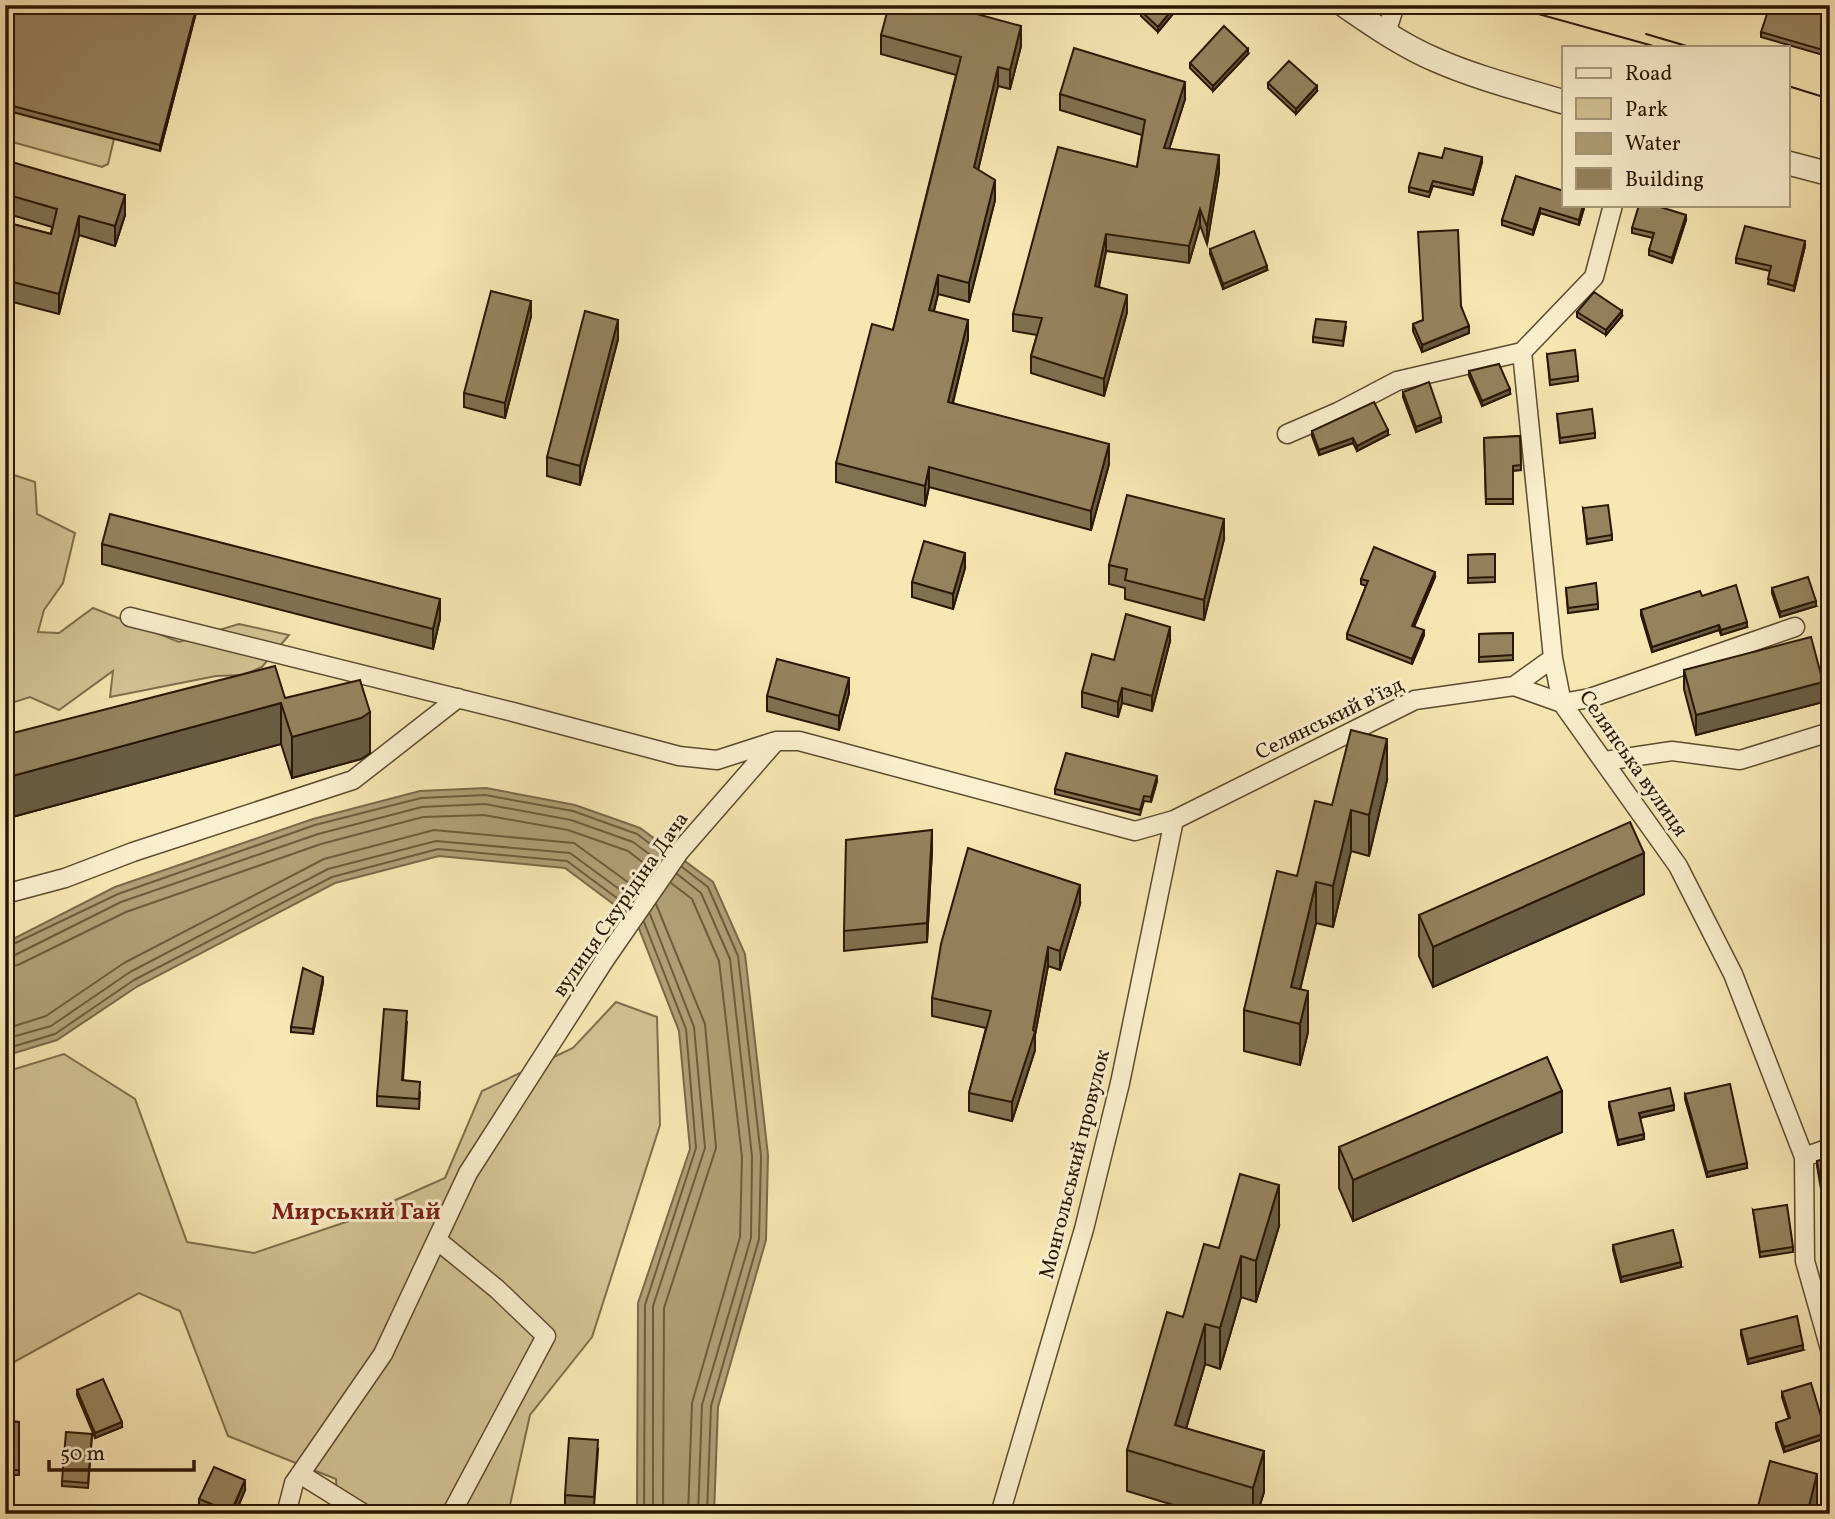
<svg xmlns="http://www.w3.org/2000/svg" width="1835" height="1519" font-family="Vollkorn,serif">
  <rect width="100%" height="100%" fill="#f7e7b3"/>
  <filter id="stains"><feTurbulence type="fractalNoise" baseFrequency=".00286" numOctaves="4"/><feColorMatrix values="0 0 0 0 .2 0 0 0 0 .09 0 0 0 0 .02 0 0 0 .5 -.17"/></filter>
  <radialGradient id="worn" r=".72"><stop offset=".6" stop-color="#630" stop-opacity="0"/><stop offset="1" stop-color="#630" stop-opacity=".3"/></radialGradient>
  <path fill="#d4c495" stroke="#7f6e4c" stroke-width="2" d="M5,110l109,29 -6,25 -6,3 -97,-27z
    M5,472l30,10 2,32 38,19 -12,50 -19,27 -6,22 21,1 34,-25 86,34 60,-18 50,11 -27,32 -19,8 -27,1 -106,21 3,-26 -54,39 -29,-13 -25,8v-125l4,-3 -4,-6z
    M616,1002l41,15 3,108 -68,212 -62,78 -22,99h-170l-2,-35 -108,-43 -48,-125 -41,-18 -134,74v-295l59,-18 71,45 52,143 67,11 92,-31 99,-44 37,-87 91,-43z"/>
  <path fill="#b1a077" stroke="#7b6948" stroke-width="2" d="M486,788l89,17 65,23 73,54 32,72 23,201 -2,85 -48,167 -4,107h-77l1,-211 52,-154 -11,-118 -43,-110 -71,-53 -126,-12 -104,27 -197,103 -81,54 -52,16v-113l110,-56 198,-68 107,-28z"/>
  <g fill="none" stroke-linecap="round" stroke-linejoin="round">
    <path stroke="#6e5c3c" stroke-width="2" d="M682,867l26,20 30,69 23,200 -2,83 -48,167 -4,108
      M677,874l24,19 29,66 22,197 -1,82 -49,167 -4,109
      M671,883l21,16 27,62 23,196 -2,80 -48,166 -4,111
      M656,904l49,120 11,124 -52,160 -1,206
      M650,914l44,113 11,121 -52,158v208
      M644,922l42,107 10,119 -51,157 -1,209
      M5,948l113,-54 197,-69 106,-27 64,-3 88,16 64,23 28,21
      M5,957l10,-2 106,-53 197,-68 104,-27 63,-3 86,16 62,22 27,20
      M5,968l13,-3 108,-53 195,-68 102,-27 61,-2 84,15 60,21 26,20
      M5,1029l41,-13 78,-53 200,-104 110,-29 140,13 66,48
      M5,1039l46,-13 79,-54 198,-103 108,-28 134,12 64,47
      M5,1049l50,-15 79,-54 198,-103 106,-28 129,12 62,46"/>
    <defs>
      <path id="minor" d="M1386,33l9,-28
        M1613,205l-19,72 -72,75 31,306 9,45 116,163 55,108 71,183 1,104 25,88
        M1287,434l51,-22 59,-31 125,-29
        M130,617l383,95 166,44 38,4 59,-19h23l336,90 39,-11 241,-120 99,-14 48,17 28,-5 205,-71
        M1514,686l39,-28
        M1605,761l67,-10 68,9 90,-28
        M5,894l60,-16 68,-26 220,-72 105,-82
        M1804,1157l26,-9
        M437,1240l60,49 49,47 -95,178
        M300,1474l64,40
        M286,1514l8,-31 89,-129 85,-181 136,-212 76,-110 96,-110
        M1000,1514l84,-285 36,-146 54,-263"/>
      <path id="tertiary" d="M1344,5c29,20 59,41 92,55 41,18 85,29 128,42
        M1788,163l42,11"/>
    </defs>
    <use href="#minor" stroke="#5d4b2e" stroke-width="21"/>
    <use href="#tertiary" stroke="#5d4b2e" stroke-width="26"/>
    <use href="#minor" stroke="#faefce" stroke-width="18"/>
    <use href="#tertiary" stroke="#faefce" stroke-width="23"/>
    <path stroke="#2a1702" stroke-width="2" d="M1506,5l151,42
      M1646,34l44,13
      M1788,86l42,13"/>
  </g>
  <path fill="#807151" stroke="#2a1702" stroke-width="2" d="M5,5h193l-38,146 -155,-41z
    M1178,5v3l-20,24 -17,-16v-5z
    M1667,5h24l-2,7z
    M1830,11v46l-69,-20v-5z
    M881,35l140,11 -11,43 -12,-3 -20,84 17,30 -26,102 -31,-8 -4,17 34,28 -15,64 156,61 -18,66 -162,-43 -4,19 -89,-24v-19l57,-133 63,-255 -75,-21z
    M1248,54l-35,37 -23,-23v-5z
    M1268,83l49,8 -21,23 -28,-26z
    M1060,94l125,5 -16,50 50,23 -12,72 -7,-19 -11,38 -83,-12 -7,36 28,25 -23,84 -73,-23v-17l6,-21 -24,-4v-17l124,-147 5,-32 -82,-25z
    M1442,158l40,4 -9,33 -40,-9 -4,11 -20,-5v-5z
    M5,160l120,55 -10,31 -36,-11 -20,79 -54,-14v-78l46,12 1,-7 -47,-14z
    M1516,176l48,29h21l-6,20 -39,-12 -7,22 -31,-10v-5z
    M1686,220l-14,43 -23,-8v-5l4,-12 -21,-5v-5z
    M1805,246l-11,45 -26,-7 2,-13 -34,-8v-5z
    M1210,249l57,21 -44,19 -13,-35z
    M1461,306l8,27 -47,19 -9,-21v-7z
    M1577,312l45,4 -16,19 -29,-18z
    M531,316l-26,102 -41,-11v-14z
    M1346,327l-3,19 -30,-4v-5z
    M618,339l-38,146 -33,-9v-19z
    M1547,354l31,22v5l-28,4z
    M1469,371l41,23 -28,12 -13,-30z
    M1403,392l38,30 -25,10 -13,-35z
    M1557,414l38,19v5l-35,5z
    M1312,431l76,4 -31,16 -4,-8 -34,12 -7,-19z
    M1520,436l1,34 -8,1v33h-27l-2,-66z
    M1583,508l29,27v5l-25,4z
    M1224,539l-20,81 -79,-21v-11l-16,-4v-19z
    M102,544l338,75 -7,30 -331,-85z
    M1495,554v28l-27,1v-28z
    M965,568l-12,41 -41,-12v-15z
    M1435,577l-21,50 10,8 -12,29 -65,-25v-5l19,-48 -5,-2v-5z
    M1566,588l32,16v5l-30,4z
    M1772,588l44,18 -36,11 -8,-24z
    M1702,596l45,31 -26,8 -2,-5 -67,22 -11,-37v-5z
    M1513,633v27l-34,2v-28z
    M1170,641l-18,70 -30,-8 -4,14 -36,-10v-15l32,-32z
    M1684,670l139,32 -127,33 -12,-46z
    M849,693l-10,37 -72,-19v-15z
    M285,698l85,55 -9,6 -69,19 -11,-34 -276,75z
    M1387,780l-18,76 -18,-5 -18,76 -17,-4 -16,67 8,42 -8,33 -56,-14v-41l53,-134 35,-71z
    M1157,781l-6,21 -7,-1 -4,14 -85,-21v-5z
    M932,850l-5,92 -83,9v-20z
    M1644,894l-211,93 -14,-31v-41z
    M1080,904l-20,66 -12,-4 -13,69v15l-23,71 -43,-10v-18l17,-65 -54,-12v-18z
    M323,982l-10,52 -22,-2v-5z
    M407,1021l-4,59 17,12 -1,17 -42,-3v-10z
    M1685,1094l62,74 -40,9 -22,-78z
    M1609,1102l65,8 -34,8 4,21 -26,6 -9,-38z
    M1562,1132l-209,89 -14,-33v-41z
    M1830,1158v51l-3,-15 -5,1 -5,-29v-5z
    M1753,1210l40,37v5l-33,5z
    M1279,1226l-23,76 -15,-5 -21,72 -15,-5 -19,65 78,63 -7,22h-54l-76,-23v-41l56,-133 36,-69z
    M1613,1245l68,22 -60,15 -8,-32z
    M1741,1330l62,20 -55,14 -7,-29z
    M77,1390l45,37 -27,11 -18,-43z
    M1782,1392l44,46 -42,14 -8,-24v-5l13,-4 -7,-22z
    M5,1421l14,1v53h-14z
    M92,1434l-4,54 -26,-2v-5z
    M598,1450l-4,57 -29,-2v-10z
    M245,1490l-10,24h-23l-13,-6v-9z"/>
  <path fill="#685c42" stroke="#2a1702" stroke-width="2" d="M197,5h1l-38,146v-6z
    M1176,5h2v3l-20,24v-5z
    M1021,26v20l-11,43v-19z
    M1248,49v5l-35,37v-5z
    M998,67v19l-24,101v-20z
    M1185,82v17l-21,66v-17z
    M1317,86v5l-21,23v-5z
    M1219,155v17l-12,72v-17z
    M1482,157v5l-9,33v-5z
    M995,180v20l-26,102v-19z
    M125,195v20l-10,31v-20z
    M1583,205h2l-6,20v-5z
    M1540,208v5l-7,22v-5z
    M1200,209v16l-11,38v-17z
    M1686,215v5l-14,43v-5z
    M79,216v19l-20,79v-20z
    M1106,234v17l-11,52v-17z
    M1805,241v5l-11,45v-5z
    M1267,266v4l-44,19v-5z
    M938,275v19l-9,35v-19z
    M1127,295v17l-23,84v-17z
    M531,301v15l-26,102v-15z
    M1622,311v5l-16,19v-5z
    M618,320v19l-38,146v-19z
    M968,320v19l-20,82v-19z
    M1469,326v7l-47,19v-7z
    M1510,389v5l-28,12v-5z
    M1441,417v5l-25,10v-5z
    M1388,430v5l-31,16v-5z
    M1353,438v5l-34,12v-5z
    M1109,444v20l-18,66v-19z
    M929,467v20l-4,19v-20z
    M1224,519v20l-20,81v-20z
    M965,553v15l-12,41v-15z
    M1435,572v5l-23,54v-5z
    M440,599v20l-7,30v-20z
    M1816,601v5l-36,11v-5z
    M1747,622v5l-26,8v-5z
    M1719,625v5l-67,22v-5z
    M1170,627v14l-18,70v-15z
    M1424,630v5l-12,29v-5z
    M849,678v15l-10,37v-14z
    M1823,682v20l-127,33v-20z
    M1122,688v15l-4,14v-15z
    M281,703v41l-276,75v-41z
    M370,712v41l-9,6 -69,19v-41z
    M1387,739v41l-18,76v-41z
    M1157,776v5l-6,21v-5z
    M1351,810v41l-18,76v-41z
    M932,830v20l-5,92v-19z
    M1644,853v41l-211,93v-40z
    M1316,882v41l-24,99 -1,-35z
    M1080,885v19l-20,66v-19z
    M1048,947v19l-13,69v15l-23,71v-19l21,-72z
    M323,977v5l-10,52v-5z
    M1308,991v41l-8,33v-41z
    M1562,1091v41l-209,89v-41z
    M1674,1105v5l-35,8v-5z
    M1644,1134v5l-26,6v-5z
    M1747,1163v5l-40,9v-5z
    M1279,1185v41l-23,76v-41z
    M1241,1256v41l-21,72v-41z
    M1681,1262v5l-60,15v-5z
    M1205,1324v40l-30,102v-41z
    M1803,1345v5l-55,14v-5z
    M122,1422v5l-27,11v-5z
    M1826,1433v5l-42,14v-5z
    M1264,1451v41l-7,22h-4v-26z
    M1817,1474v40h-10z
    M245,1480v10l-10,24h-4z"/>
  <path fill="#95835e" stroke="#2a1702" stroke-width="2" d="M5,5h192l-37,140 -155,-41z
    M889,5h55l77,21 -11,44 -12,-3 -24,100 21,13 -26,103 -31,-8 -9,35 39,10 -20,82 161,42 -18,67 -162,-44 -4,19 -89,-23 36,-139 21,6 68,-273 -80,-22z
    M1145,5h31l-18,22 -17,-16z
    M1770,5h40l20,6v41l-69,-20z
    M1224,26l24,23 -35,37 -23,-23z
    M1074,48l111,34 -21,66 55,7 -12,72 -7,-18 -11,37 -83,-12 -11,52 32,9 -23,84 -73,-23 11,-38 -29,-4 45,-167 79,20 8,-47 -85,-26z
    M1289,61l28,25 -21,23 -28,-26z
    M1445,148l37,9 -9,33 -40,-9 -4,11 -20,-5 10,-34 23,5z
    M5,160l120,35 -10,31 -36,-10 -20,78 -54,-14v-58l46,12 6,-25 -52,-15z
    M1516,176l48,15v14h19l-4,15 -39,-12 -7,22 -31,-10z
    M1639,205h15l32,10 -14,43 -23,-8 5,-17 -22,-5z
    M1745,226l60,15 -11,45 -26,-7 3,-13 -35,-8z
    M1458,230l3,76 8,20 -47,19 -9,-21 10,-4 -5,-88z
    M1254,231l13,35 -44,18 -13,-35z
    M491,291l40,10 -26,102 -41,-10z
    M1594,292l28,19 -16,19 -29,-18z
    M585,311l33,9 -38,146 -33,-9z
    M1316,319l30,3 -3,19 -30,-4z
    M1575,350l3,26 -28,4 -3,-26z
    M1499,364l11,25 -28,12 -13,-30z
    M1429,382l12,35 -25,10 -13,-35z
    M1374,402l14,28 -31,16 -4,-8 -34,12 -7,-19z
    M1592,409l3,24 -35,5 -3,-24z
    M1520,436l1,29 -8,1v33h-27l-2,-61z
    M1127,495l97,24 -20,81 -79,-20 2,-11 -18,-4z
    M1608,505l4,30 -25,4 -4,-31z
    M110,514l330,85 -7,30 -331,-85z
    M924,541l41,12 -12,41 -41,-12z
    M1374,547l61,25 -23,54 12,4 -12,29 -65,-25 21,-53 -7,-2z
    M1495,554v23l-27,1v-23z
    M1808,577l8,24 -36,11 -8,-24z
    M1596,583l2,21 -30,4 -2,-20z
    M1736,585l11,37 -26,8 -2,-5 -67,22 -11,-37 59,-19 2,5z
    M1126,614l44,13 -18,69 -30,-8 -4,14 -36,-10 10,-38 22,6z
    M1513,633v22l-34,2v-23z
    M1811,637l12,45 -127,33 -12,-45z
    M777,659l72,19 -10,38 -72,-20z
    M275,666l10,32 75,-18 10,32 -9,6 -69,19 -11,-34 -276,75v-43z
    M1351,730l36,9 -18,76 -18,-5 -18,76 -17,-4 -25,105 17,4 -8,33 -56,-14 33,-139 20,5 18,-75 17,4z
    M1066,753l91,23 -6,21 -7,-1 -4,14 -85,-21z
    M1630,822l14,31 -211,94 -14,-32z
    M932,830l-5,93 -83,8 2,-91z
    M968,848l112,37 -20,66 -12,-4 -15,83 2,2 -23,70 -43,-9 22,-82 -59,-13 9,-54z
    M303,968l20,9 -10,52 -22,-2z
    M384,1009l23,2 -5,69 18,2 -1,17 -42,-3z
    M1547,1057l15,34 -209,89 -14,-33z
    M1730,1084l17,79 -40,9 -22,-78z
    M1670,1088l4,17 -35,8 5,21 -26,6 -9,-38z
    M1830,1158v46l-3,-15 -5,1 -5,-29z
    M1240,1174l39,11 -23,76 -15,-5 -21,72 -15,-4 -30,101 89,26 -11,37 -126,-38 40,-138 16,5 21,-73 15,4z
    M1787,1205l6,42 -33,5 -7,-42z
    M1673,1230l8,32 -60,15 -8,-32z
    M1797,1316l6,29 -55,14 -7,-29z
    M103,1379l19,43 -27,11 -18,-43z
    M1811,1383l15,50 -42,14 -8,-24 14,-5 -8,-26z
    M5,1421l14,1v48h-14z
    M66,1432l26,2 -4,49 -26,-2z
    M569,1438l29,2 -4,57 -29,-2z
    M1770,1461l47,13 -10,40h-51z
    M214,1467l31,13 -14,32 -32,-13z"/>
  <g text-anchor="middle" stroke-width="6" stroke-linejoin="round" paint-order="stroke">
    <g font-size="21" fill="#2a1702" stroke="#faefce">
      <text transform="translate(1329 718) rotate(-26)" y="7">Селянський вʼїзд</text>
      <text transform="translate(1634 763) rotate(55)" y="7">Селянська вулиця</text>
      <text transform="translate(620 904) rotate(-55)" y="7">вулиця Скурідіна Дача</text>
      <text transform="translate(1074 1164) rotate(-76)" y="7">Монгольський провулок</text>
    </g>
    <g font-size="24" font-weight="bold" fill="#7a1f14" stroke="#faefce">
      <text x="356" y="1219">Мирський Гай</text>
    </g>
  </g>
  <rect width="1835" height="1519" fill="none" stroke="#f7e7b3" stroke-width="28"/>
  <rect x="7" y="7" width="1821" height="1505" fill="none" stroke="#2a1702" stroke-width="3.5"/>
  <rect x="14" y="14" width="1807" height="1491" fill="none" stroke="#2a1702" stroke-width="2"/>
  <rect x="1562" y="46" width="228" height="161" fill="#faefce" stroke="#a7997c" stroke-width="2"/>
  <rect x="1576" y="68" width="35" height="10" fill="#faefce" stroke="#a7997c" stroke-width="2"/>
  <text x="1625" y="80" font-size="21" fill="#2a1702">Road</text>
  <rect x="1576" y="98" width="35" height="21" fill="#d4c495" stroke="#a7997c" stroke-width="2"/>
  <text x="1625" y="116" font-size="21" fill="#2a1702">Park</text>
  <rect x="1576" y="133" width="35" height="21" fill="#b1a077" stroke="#a7997c" stroke-width="2"/>
  <text x="1625" y="150" font-size="21" fill="#2a1702">Water</text>
  <rect x="1576" y="168" width="35" height="21" fill="#95835e" stroke="#a7997c" stroke-width="2"/>
  <text x="1625" y="186" font-size="21" fill="#2a1702">Building</text>
  <path d="M49 1460v10h145v-10" fill="none" stroke="#2a1702" stroke-width="3.5"/>
  <text x="60" y="1460" font-size="21" fill="#2a1702" stroke="#faefce" stroke-width="5" paint-order="stroke">50 m</text>
  <rect width="100%" height="100%" filter="url(#stains)"/>
  <rect width="100%" height="100%" fill="url(#worn)"/>
</svg>
